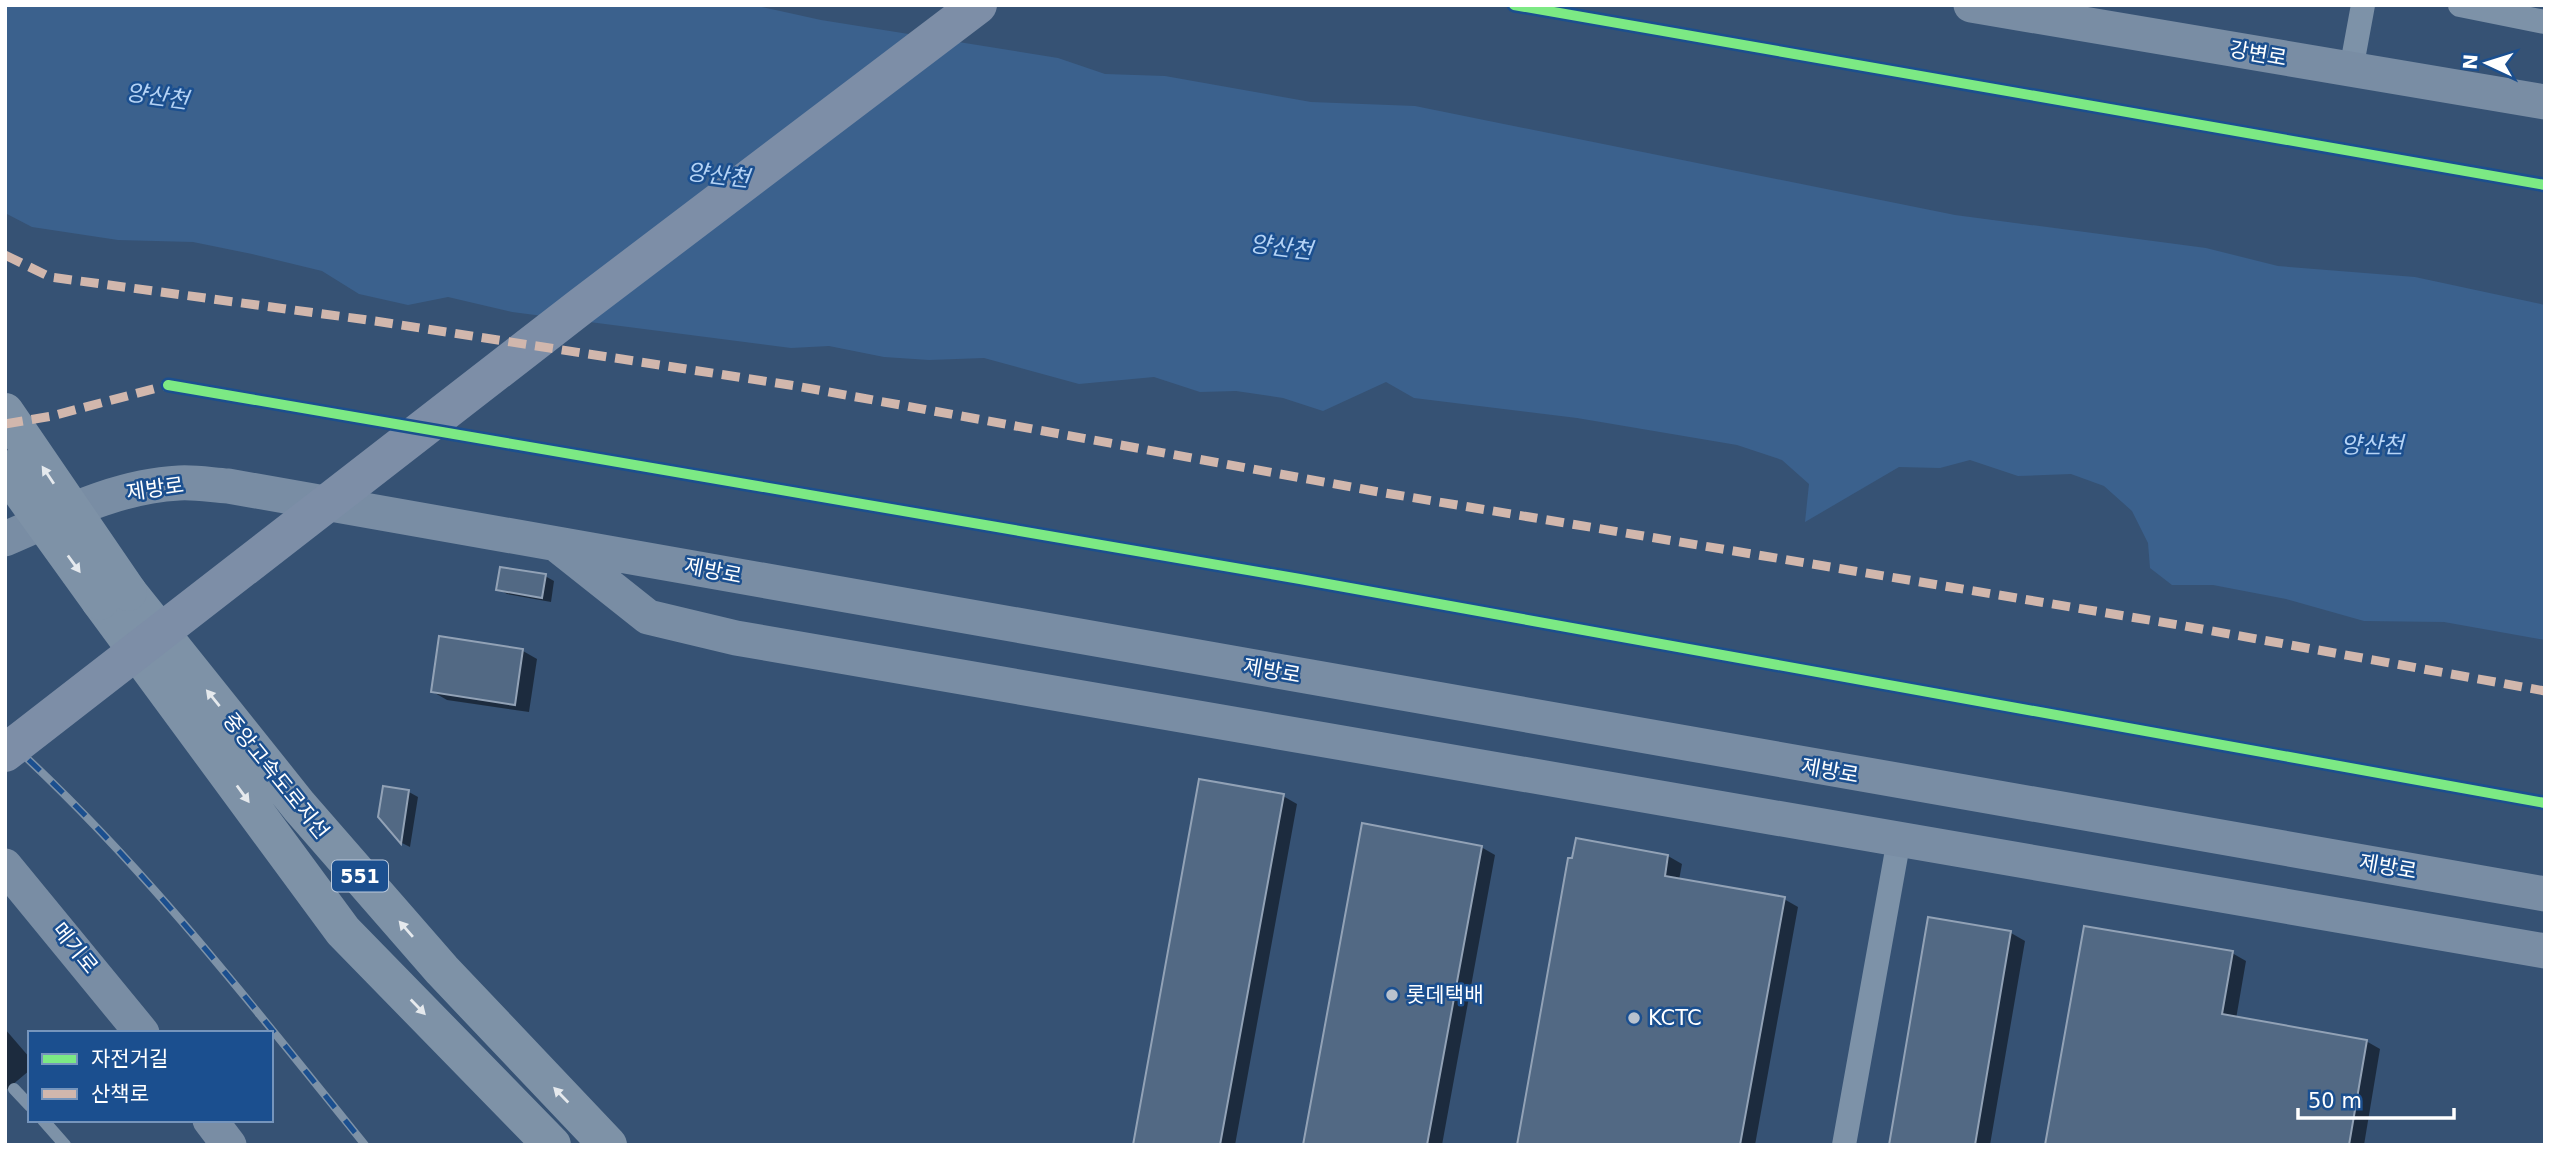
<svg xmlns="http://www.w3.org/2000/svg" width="2550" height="1150" font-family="'DejaVu Sans','Noto Sans KR',sans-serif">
  <rect width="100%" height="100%" fill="#365274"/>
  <path fill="#3b618d" d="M5,5h748l68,15 237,38 47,16 60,2 146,26 104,4 540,109 251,33 72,18 137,11 130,28v335l-101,-18 -80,-1 -78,-22 -73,-14h-41l-22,-17 -2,-25 -16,-32 -28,-25 -33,-12 -53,2 -48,-16 -30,8 -41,-1 -94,55 4,-38 -27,-24 -45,-15 -160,-27 -163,-20 -28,-16 -63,29 -40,-13 -47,-7 -36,1 -46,-15 -75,7 -95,-26 -55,2 -45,-3 -55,-11 -38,2 -279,-36 -64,-15 -40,8 -49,-11 -37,-23 -70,-17 -59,-12 -75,-2 -86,-13 -27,-14z"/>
  <path fill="#0007" d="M545,576l9,5 -3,21 -44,-8 -9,-5z
    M441,638l82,13 14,8 -8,53 -82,-12 -14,-8z
    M385,788l24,4 9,5 -8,50 -8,-4 -22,-26z
    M1283,796l14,8 -62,341h-100z
    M1577,840l91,16 14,8 -3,16 105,19 14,8 -43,238h-236z
    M1481,847l14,8 -53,290h-137z
    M2011,933l14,8 -35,204h-99z
    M2232,953l14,8 -10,58 130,22 14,8 -16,96h-317z
    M5,1029l25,29v12l-25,21z"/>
  <path fill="#526984" stroke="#92a2b6" stroke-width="2" d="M500,567l46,7 -4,24 -46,-8z
    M439,636l84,13 -8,56 -84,-13z
    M1199,779l85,15 -64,351h-87z
    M383,786l26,4 -8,54 -23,-27z
    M1362,823l120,23 -55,299h-124z
    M1576,838l92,17 -3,21 120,21 -45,248h-223l51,-287h4z
    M1928,917l83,14 -36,214h-86z
    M2084,926l149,25 -11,63 145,26 -18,105h-304z"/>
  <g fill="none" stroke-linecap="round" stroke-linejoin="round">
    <path stroke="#7d92a8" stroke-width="3.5" stroke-dasharray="3.5 5" stroke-linecap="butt" d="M1514,5l1031,180"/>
    <path stroke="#7d92a8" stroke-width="12" d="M14,1089l16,17
      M43,1120l22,25"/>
    <path stroke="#7d92a8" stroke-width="24" d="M2460,5l85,17
      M2351,70l12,-65
      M1844,1145l55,-306"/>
    <path stroke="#798da4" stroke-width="35" d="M1971,5l574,97
      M5,539c56,-24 112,-53 174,-56 16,-1 33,2 49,3 773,130 1544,276 2317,408
      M556,544l92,73 88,21 1809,313
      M5,866l137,167
      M210,1120l19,25"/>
    <path stroke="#7e92a7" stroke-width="38" d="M128,592l171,214 143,164 166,175
      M100,601l243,330 209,214"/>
    <defs>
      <path id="rail" d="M5,738c135,122 246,266 360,407"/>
    </defs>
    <use href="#rail" stroke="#7e92a7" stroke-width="8"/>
    <use href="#rail" stroke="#1b4f8f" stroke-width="5" stroke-dasharray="16" stroke-linecap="butt"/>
    <path stroke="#7d8ea7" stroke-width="38" d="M5,753l575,-446 398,-302"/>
    <path stroke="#7e92a7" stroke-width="38" d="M5,412l123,180
      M5,469l95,132"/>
    <path stroke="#d1b7ad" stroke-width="9" stroke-dasharray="18 9" stroke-linecap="butt" d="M5,255l45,22 325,44 421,65 583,106 806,134 360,65
      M5,424l47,-8 116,-31"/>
    <defs>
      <path id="cycleway" d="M1514,5l1031,180
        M168,385l1132,194 1245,224"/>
    </defs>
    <use href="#cycleway" stroke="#1b4f8f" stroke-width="15"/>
    <use href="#cycleway" stroke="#7ce984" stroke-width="10"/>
  </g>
  <defs><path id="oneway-solid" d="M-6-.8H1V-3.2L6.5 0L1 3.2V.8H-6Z" transform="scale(1.75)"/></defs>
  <g fill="#e5e9ed">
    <use href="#oneway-solid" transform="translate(48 475) rotate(-124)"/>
    <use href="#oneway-solid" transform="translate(74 564) rotate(54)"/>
    <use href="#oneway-solid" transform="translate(213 698) rotate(-129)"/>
    <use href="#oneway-solid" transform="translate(243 794) rotate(54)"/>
    <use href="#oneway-solid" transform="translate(406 929) rotate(-131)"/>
    <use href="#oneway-solid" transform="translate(418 1007) rotate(46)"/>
    <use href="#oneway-solid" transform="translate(561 1095) rotate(-134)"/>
  </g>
  <g fill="#b9c2ce" stroke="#1b4f8f" stroke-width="2.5">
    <circle cx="1392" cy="995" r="7"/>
    <circle cx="1634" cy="1018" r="7"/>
  </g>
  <g text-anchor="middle" stroke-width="5" stroke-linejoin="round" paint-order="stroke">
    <rect fill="#1b4f8f" stroke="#bbcadd" stroke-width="2" x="332" y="860.5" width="56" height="31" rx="5"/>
    <g font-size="19" font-weight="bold" fill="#fff">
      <text x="360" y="883">551</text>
    </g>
    <g font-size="21" fill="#fff" stroke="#1b4f8f">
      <text transform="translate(2258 54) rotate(10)" y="7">강변로</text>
      <text transform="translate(155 489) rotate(-8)" y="7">제방로</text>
      <text transform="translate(713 571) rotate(11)" y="7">제방로</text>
      <text transform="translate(1272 671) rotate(10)" y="7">제방로</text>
      <text transform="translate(1830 771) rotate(10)" y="7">제방로</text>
      <text transform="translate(276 776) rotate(51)" y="7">중앙고속도로지선</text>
      <text transform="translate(2388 867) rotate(10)" y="7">제방로</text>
      <text transform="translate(75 948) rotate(51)" y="7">메기로</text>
    </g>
    <g font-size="21" fill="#fff" stroke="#1b4f8f" text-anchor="start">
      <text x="1406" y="1002">롯데택배</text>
      <text x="1648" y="1025">KCTC</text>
    </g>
    <g font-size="23" font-style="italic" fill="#b5d3f5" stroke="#1b4f8f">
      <text transform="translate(157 96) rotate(8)" y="8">양산천</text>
      <text transform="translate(718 175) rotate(7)" y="8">양산천</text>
      <text transform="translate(1281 247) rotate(7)" y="8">양산천</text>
      <text x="2372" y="453">양산천</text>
    </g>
  </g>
  <rect width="2550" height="1150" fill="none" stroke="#ffffff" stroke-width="14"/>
  <rect x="28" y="1031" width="245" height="91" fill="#1b4f8f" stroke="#7695bc" stroke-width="2"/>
  <rect x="42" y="1054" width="35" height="10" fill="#7ce984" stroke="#7695bc" stroke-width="2"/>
  <text x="91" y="1066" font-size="21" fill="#ffffff">자전거길</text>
  <rect x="42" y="1089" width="35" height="10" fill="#d1b7ad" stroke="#7695bc" stroke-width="2"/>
  <text x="91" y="1101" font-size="21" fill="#ffffff">산책로</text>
  <g transform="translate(2487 63) rotate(274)" stroke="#1b4f8f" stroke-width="5" paint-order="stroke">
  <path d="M0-5L12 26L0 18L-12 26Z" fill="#ffffff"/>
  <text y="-10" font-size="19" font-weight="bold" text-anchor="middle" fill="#ffffff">N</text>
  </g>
  <path d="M2298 1108v10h156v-10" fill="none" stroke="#ffffff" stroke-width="3.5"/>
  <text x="2308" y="1108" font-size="21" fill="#ffffff" stroke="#1b4f8f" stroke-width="5" paint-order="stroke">50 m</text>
</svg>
